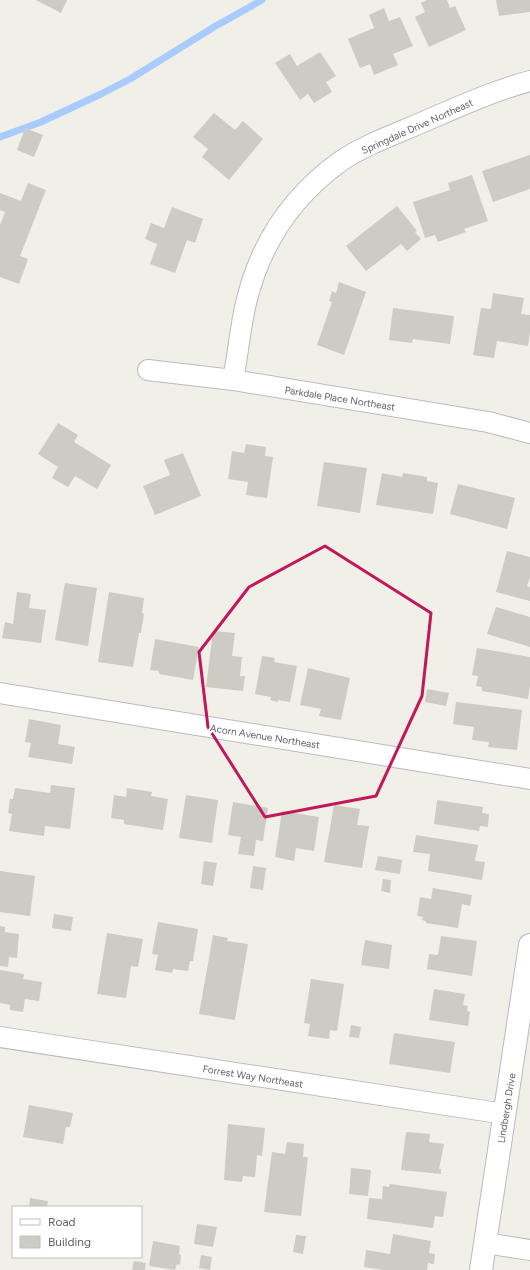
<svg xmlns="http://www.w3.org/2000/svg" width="530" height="1270" font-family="Figtree,sans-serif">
  <rect width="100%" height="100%" fill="#f1f0e8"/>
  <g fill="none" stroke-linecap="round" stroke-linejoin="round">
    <path stroke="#aacbfe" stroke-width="7" d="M0,137l41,-15 60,-28 29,-15 84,-52 48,-27"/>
  </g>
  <path fill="#cccbc4" d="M36,0h31l-6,13z
    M427,0h20l3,8 5,-2 11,24 -37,17 -14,-30 10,-5 -4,-9z
    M496,0h34v12l-31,4z
    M384,8l5,13 11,-4 13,29 -20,8 5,11 -24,10 -4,-11 -10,4 -12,-29 26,-11 -5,-13z
    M320,52l16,24 -10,6 6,10 -18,11 -6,-9 -8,6 -25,-37 15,-9 7,12z
    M214,113l21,17 8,-9 20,18 -34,41 -27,-23 6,-8 -15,-12z
    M25,128l18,7 -9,22 -17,-7z
    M530,155v34l-37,13 -11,-31z
    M472,175l16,46 -24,8 2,3 -28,10 -3,-7 -10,3 -12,-36 37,-12 -2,-7z
    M28,183l18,7 -26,66 8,3 -9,25 -19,-7v-52l5,-13 -5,-2v-17l21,8z
    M397,206l20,25 -2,1 6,7 -14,12 -6,-7 -35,27 -20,-25z
    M172,207l31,12 -8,24 -8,-3 -12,33 -25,-9 7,-20 -12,-5 6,-16 13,5z
    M339,282l27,10 -22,63 -27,-10 15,-43 -3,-1 3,-10 4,2z
    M493,293l31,5 -3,16 9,1v17l-2,14 -31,-5 -3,17 -21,-3 8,-47 10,1z
    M393,308l61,8 -4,28 -37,-5 -1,4 -23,-3z
    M58,423l20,12 -4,7 37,23 -14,24 -22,-13 -7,11 -16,-9 6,-11 -20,-13z
    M246,444l20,3 -1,9 8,1 -6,41 -21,-3 2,-13 -20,-3 4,-28 12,2z
    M183,453l18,43 -46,19 -12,-29 27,-11 -6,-15z
    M324,462l43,6 -7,45 -43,-7z
    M382,473l20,4 1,-4 24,4v4l11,2 -5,31 -57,-9z
    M458,484l57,14 -8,31 -57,-15z
    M507,551l23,6v20l-3,9 3,1v14l-34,-9z
    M65,583l32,5 -9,58 -33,-6z
    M17,592l14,2 -2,14 17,2 -5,33 -39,-5 3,-16 8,2z
    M109,592l35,6 -2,15 2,1 -3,19h-2l-6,34 -35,-5z
    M496,607l34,10v30l-43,-13z
    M213,631l22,2 -3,23 10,1 -2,19h5l-2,15 -37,-4z
    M155,639l44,8 -6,33 -34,-6v-3l-9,-1z
    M477,648l53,9v28l-2,14 -46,-8v-4l-6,-1 2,-10 -6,-1z
    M262,656l13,2 -1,4 23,4 -7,36 -12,-2v2l-8,-2 1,-3 -16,-3z
    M308,668l42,10 -9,42 -22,-4 2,-7 -21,-4z
    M427,689l22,4 -3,13 -21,-4z
    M456,702l66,8 -5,40 -29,-3 1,-5 -17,-2 2,-13 -21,-3z
    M29,719l32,6 -3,19 17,3 -3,17 -44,-7 3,-14 -6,-1z
    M51,785l24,3 -5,41 -25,-3 -1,10 -35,-5 3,-17 -4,-1 2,-14h3l2,-11 35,5z
    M127,788l25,4 -1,4 17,3 -5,31 -39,-6v-4l-13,-2 3,-23 12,2z
    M186,795l32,5 -6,43 -33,-5z
    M437,800l46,7 -1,6 7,1 -1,13 -8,-1 -1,5 -45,-7z
    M233,802l35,6 -5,33 -7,-1 -2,16 -16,-2 3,-17 -13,-2z
    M334,805l26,4 -3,16 12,1 -7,42 -38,-6z
    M282,811l37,6 -5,34 -18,-3 -2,13 -19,-4z
    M416,835l62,10 -3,16 10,1 -3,18 -54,-9 2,-17 -17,-2z
    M378,856l24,4 -2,14 -25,-4z
    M204,861l13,2 -4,23 -12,-2z
    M253,866l13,2 -3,22 -13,-2z
    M0,871l35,5 -5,40 -30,-4z
    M383,879l8,1 -1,13 -9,-2z
    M433,888l39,7 -2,11 -8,-2 -4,24 -32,-5v-2l-4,-1 1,-3 -6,-1 3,-19 11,2z
    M54,914l19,3 -2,14 -19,-3z
    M158,922l40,7 -5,32h-3l-2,10 -15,-2 -1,4 -17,-3 3,-15 -6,-1z
    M0,926l5,1v5l14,2 -2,24 -8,-1 -1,10 -8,-1z
    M107,933l36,6 -5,28 -7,-1 -5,32 -29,-4z
    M213,935l15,3 -1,3 21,3 -13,76 -36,-6z
    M441,936l36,5 -5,35 -45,-7 2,-15 9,1z
    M365,940l27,5 -3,24 -28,-4z
    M0,970l24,4 -1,5 19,3 -3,19 -14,-2 -2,13 -13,-2v-5l-10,-2z
    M311,979l33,5 -7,47 -7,-1 -1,9 -21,-3 2,-12 -6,-1z
    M434,989l31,5 -2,11 5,1 -1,5 3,1 -2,14 -39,-6z
    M351,1025l10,2 -2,11 -10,-1z
    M394,1033l61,9 -5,31 -61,-9z
    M29,1105l44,8 -3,14h-4l-3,17 -40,-7z
    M228,1124l37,4 -3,28 -5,-1 -2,22 -12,-1 -1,6 -18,-2z
    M406,1132l24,2 -1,8 15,2 -5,25h2v5l-40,-4z
    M287,1142l17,2 -1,13h5l-7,59 -37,-4 8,-60 13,2z
    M351,1168l20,2 -3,26 -19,-2z
    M390,1184l57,8 -4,25 -8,-1 -2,12 -66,-9 2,-21 13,1 1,-13 6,1z
    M30,1198l18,3 -1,6h-18z
    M197,1224l20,3 -4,20 -19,-3z
    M393,1234l38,7 -2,12 6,1 -1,10 -6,-1 -1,7h-44l-19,-3 2,-17 24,4z
    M296,1235l10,1 -3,18 -10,-2z
    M153,1241l27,5 -1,8 2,1 -1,10 -3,-1 -2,6 -26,-4z
    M201,1255l11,2 -2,13 -11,-2z
    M134,1261l12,2 -1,7h-13z"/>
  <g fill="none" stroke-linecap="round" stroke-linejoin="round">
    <defs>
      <path id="minor" d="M148,370l85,10 255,42 42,11
        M233,380c5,-25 7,-52 13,-77 14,-59 46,-107 95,-142 25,-17 55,-27 82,-39 35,-15 70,-31 107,-41
        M0,693l530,86
        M0,1037l505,77
        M485,1243l45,7"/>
      <path id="secondary" d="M481,1270l49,-325"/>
    </defs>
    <use href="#minor" stroke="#babbc1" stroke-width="22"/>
    <use href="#secondary" stroke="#b9bbc1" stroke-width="24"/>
    <use href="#minor" stroke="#fff" stroke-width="20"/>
    <use href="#secondary" stroke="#fff" stroke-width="22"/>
  </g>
  <path fill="none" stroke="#c2185b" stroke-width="3" stroke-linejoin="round" d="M325,546l106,67 -9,83 -46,100 -111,21 -57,-90 -9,-75 50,-65z"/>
  <g text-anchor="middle" stroke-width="4" stroke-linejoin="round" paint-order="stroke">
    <g font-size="10" fill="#5f6168" stroke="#fff">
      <text transform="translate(417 126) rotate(-24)" y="4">Springdale Drive Northeast</text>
      <text transform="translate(340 398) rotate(9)" y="4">Parkdale Place Northeast</text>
      <text transform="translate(265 736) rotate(9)" y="4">Acorn Avenue Northeast</text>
      <text transform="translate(253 1076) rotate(9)" y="4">Forrest Way Northeast</text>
      <text transform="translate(506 1108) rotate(-81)" y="4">Lindbergh Drive</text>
    </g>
  </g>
  <rect x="12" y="1206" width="130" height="52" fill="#ffffff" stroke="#bfc0c3"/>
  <rect x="20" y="1219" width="20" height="6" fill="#ffffff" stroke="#bfc0c3"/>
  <text x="48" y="1226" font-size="12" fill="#5f6168">Road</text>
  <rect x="20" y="1236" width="20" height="12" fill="#cccbc4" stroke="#bfc0c3"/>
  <text x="48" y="1246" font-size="12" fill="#5f6168">Building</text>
</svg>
